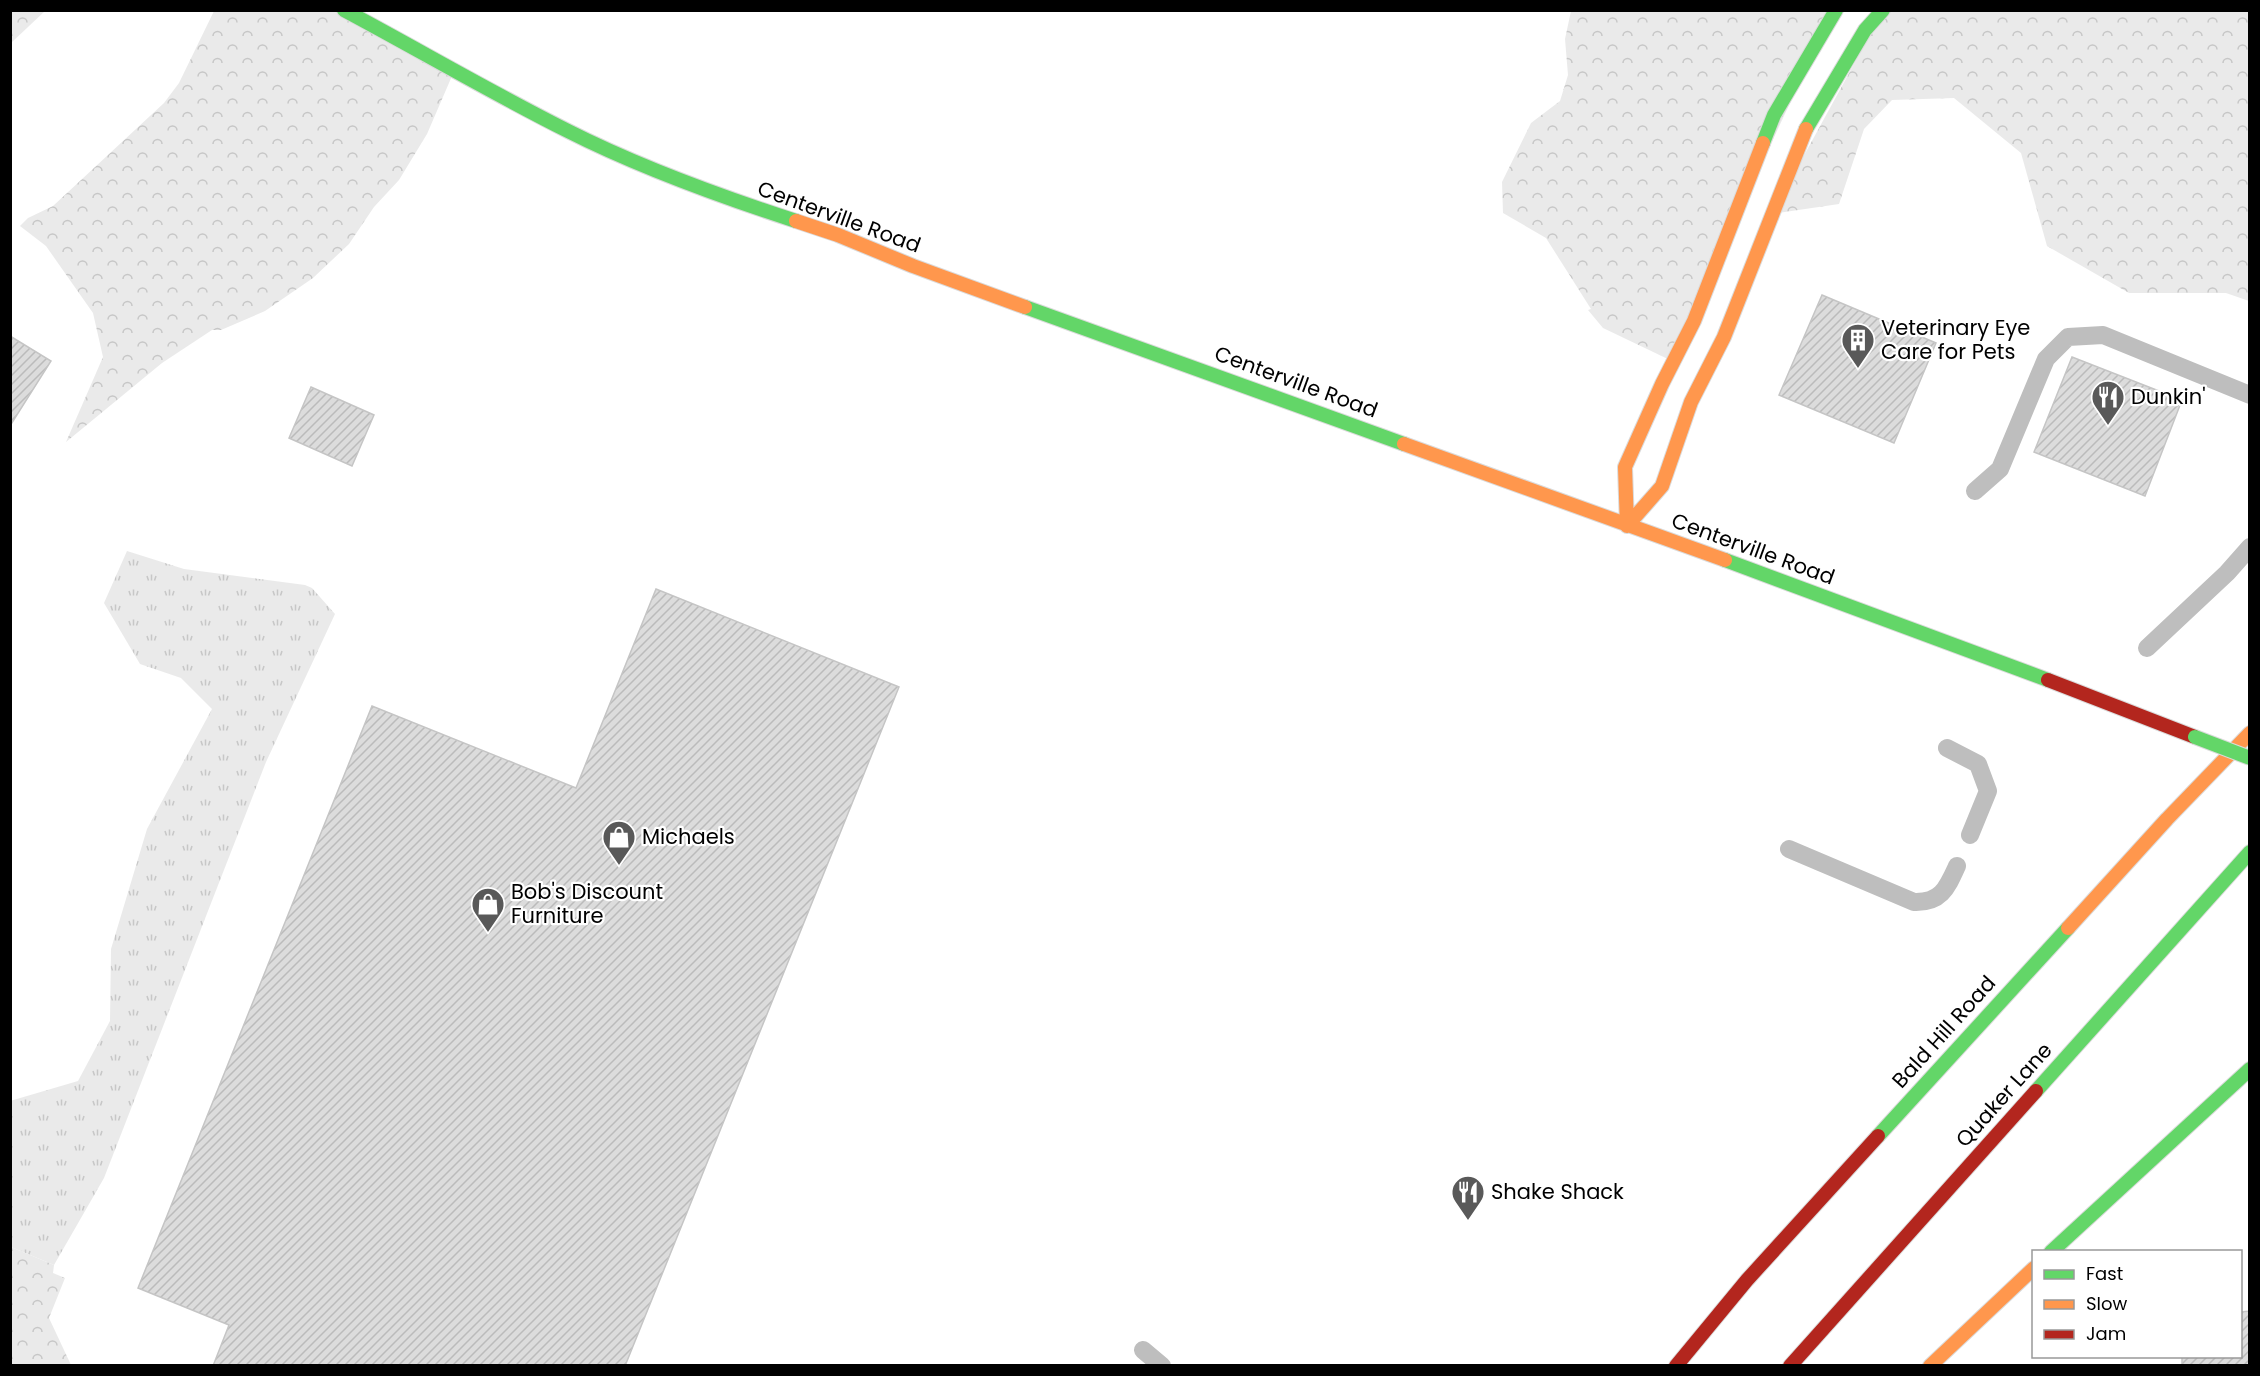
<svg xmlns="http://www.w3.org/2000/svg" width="2260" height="1376" font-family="Poppins,sans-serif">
  <defs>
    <pattern id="grass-tufts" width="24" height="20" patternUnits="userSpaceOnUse" patternTransform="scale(1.5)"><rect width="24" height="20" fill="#eaeaea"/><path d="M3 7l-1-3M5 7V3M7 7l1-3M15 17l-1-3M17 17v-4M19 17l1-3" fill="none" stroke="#c7c7c7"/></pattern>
    <pattern id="forest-crowns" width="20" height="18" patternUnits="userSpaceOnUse" patternTransform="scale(1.5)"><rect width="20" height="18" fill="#eaeaea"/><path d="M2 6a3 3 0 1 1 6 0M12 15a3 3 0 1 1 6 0" fill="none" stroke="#c7c7c7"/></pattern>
    <pattern id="building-hatch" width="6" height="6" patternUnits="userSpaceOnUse" patternTransform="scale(1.5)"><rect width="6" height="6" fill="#dcdcdc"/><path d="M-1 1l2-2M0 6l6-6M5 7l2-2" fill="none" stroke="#bbb"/></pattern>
  </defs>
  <rect width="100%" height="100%" fill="#fff"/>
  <path fill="url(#grass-tufts)" d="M127,551l57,18 121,16 7,3 23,26 -69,148 -162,416 -50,87 -43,-18 -1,-146 68,-20 32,-60 1,-72 36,-120 65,-120 -31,-31 -41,-14 -36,-61z"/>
  <path fill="url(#forest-crowns)" d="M11,10h34v1l-34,32z
    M214,11h127l114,58 -28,65 -28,46 -25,27 -25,37 -36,34 -48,33 -44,19h-9l-50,33 -96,79 37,-85 -10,-44 -47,-67 -26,-20 8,-8 25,-12 111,-103 15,-20z
    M1571,11h262l-163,349 -67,-32 -15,-18 3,-1 -45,-71 -43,-25 -1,-31 29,-59 29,-22 8,-26 -3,-36z
    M1883,11h366v290l-23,-8h-97l-82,-47 -26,-93 -67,-55 -62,2 -28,29 -25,75 -67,10z
    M11,1247l43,18 -1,8 12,5 -16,40 22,47h-60z"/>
  <path fill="url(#building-hatch)" stroke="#c5c5c5" stroke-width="1.5" d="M1822,295l114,48 -42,100 -115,-48z
    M10,336l41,25 -41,65z
    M2072,357l110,43 -37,96 -111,-44z
    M311,387l63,28 -22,51 -63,-28z
    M656,589l243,98 -274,679h-412l16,-41 -91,-37 234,-582 204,82z
    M2250,1311v55h-68v-10h58v-44z"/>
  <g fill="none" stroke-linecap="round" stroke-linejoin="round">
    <defs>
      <path id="fast" d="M344,10c75,40 148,83 224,121 73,37 151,65 228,90
        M1806,129l59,-99 18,-20
        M1763,143l11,-28 62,-105
        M1025,307l379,137
        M1725,560l323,120
        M2036,1091l214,-239
        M1878,1136l190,-208
        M2051,1252l199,-183"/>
      <path id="slow" d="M796,221l42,14 75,31 112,41
        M1404,444l321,116
        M1627,526l35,-40 29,-84 33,-65 82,-208
        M1627,526l-2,-59 37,-83 32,-63 69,-178
        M2068,928l99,-109 83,-86
        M1930,1366l104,-98"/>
      <path id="jam" d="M2048,680l147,57
        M1676,1366l71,-86 131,-144
        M1790,1366l246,-275"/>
    </defs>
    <use href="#fast" stroke="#dbdbdb" stroke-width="16"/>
    <use href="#slow" stroke="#dbdbdb" stroke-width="16"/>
    <use href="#jam" stroke="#dbdbdb" stroke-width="16"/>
    <path stroke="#bebebe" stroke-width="18" d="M1975,491l25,-22 46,-110 22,-22 35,-2 147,60
      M2147,648l80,-75 23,-26
      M1947,748l31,16 10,27 -18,44
      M1789,849l125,53c27,1 33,-14 43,-36
      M1143,1350l19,16"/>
    <use href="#fast" stroke="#63d668" stroke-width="14"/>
    <use href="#slow" stroke="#ff974d" stroke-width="14"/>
    <use href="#jam" stroke="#b3261e" stroke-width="14"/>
    <defs>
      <path id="fast-bridge" d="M2195,737l55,21"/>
    </defs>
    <use href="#fast-bridge" stroke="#dbdbdb" stroke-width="16" stroke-linecap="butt"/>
    <use href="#fast-bridge" stroke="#63d668" stroke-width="14"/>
  </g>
  <defs>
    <symbol id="building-pin" viewBox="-11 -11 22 30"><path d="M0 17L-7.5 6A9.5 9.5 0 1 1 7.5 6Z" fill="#595959" stroke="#fff"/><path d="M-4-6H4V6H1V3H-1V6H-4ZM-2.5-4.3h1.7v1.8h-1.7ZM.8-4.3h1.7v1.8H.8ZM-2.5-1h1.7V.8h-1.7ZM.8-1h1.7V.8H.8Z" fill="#fff"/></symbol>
    <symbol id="restaurant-pin" viewBox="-11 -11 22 30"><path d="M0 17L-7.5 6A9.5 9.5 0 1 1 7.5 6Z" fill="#595959" stroke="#fff"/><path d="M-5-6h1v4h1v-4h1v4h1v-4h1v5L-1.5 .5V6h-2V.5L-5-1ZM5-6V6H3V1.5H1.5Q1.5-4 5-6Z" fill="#fff"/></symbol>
    <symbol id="shop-pin" viewBox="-11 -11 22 30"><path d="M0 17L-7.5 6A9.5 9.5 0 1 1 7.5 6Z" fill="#595959" stroke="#fff"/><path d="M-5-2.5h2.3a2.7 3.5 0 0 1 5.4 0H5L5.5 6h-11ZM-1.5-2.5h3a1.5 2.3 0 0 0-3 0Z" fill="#fff"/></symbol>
  </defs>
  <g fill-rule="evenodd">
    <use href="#building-pin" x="1839" y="321" width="38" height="52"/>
    <use href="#restaurant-pin" x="2089" y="378" width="38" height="52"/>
    <use href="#shop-pin" x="600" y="818" width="38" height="52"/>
    <use href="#shop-pin" x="469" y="885" width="38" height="52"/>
    <use href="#restaurant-pin" x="1449" y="1173" width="38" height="52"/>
  </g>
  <g text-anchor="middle" stroke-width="4.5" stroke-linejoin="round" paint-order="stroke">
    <g font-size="21" fill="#000" stroke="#fff">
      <text transform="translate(839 217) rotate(20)" y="7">Centerville Road</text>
      <text transform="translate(1296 382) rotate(20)" y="7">Centerville Road</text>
      <text transform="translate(1753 549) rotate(20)" y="7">Centerville Road</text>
      <text transform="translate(1944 1032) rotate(-48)" y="7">Bald Hill Road</text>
      <text transform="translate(2004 1095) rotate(-48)" y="7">Quaker Lane</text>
    </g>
    <g font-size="21" fill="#000" stroke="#fff" text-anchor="start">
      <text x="1881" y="335">Veterinary Eye<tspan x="1881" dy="24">Care for Pets</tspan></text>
      <text x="2131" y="404">Dunkin'</text>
      <text x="642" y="844">Michaels</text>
      <text x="511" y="899">Bob's Discount<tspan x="511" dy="24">Furniture</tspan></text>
      <text x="1491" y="1199">Shake Shack</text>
    </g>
  </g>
  <rect width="2260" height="1376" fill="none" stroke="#000000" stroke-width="24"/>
  <rect x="2032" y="1250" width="210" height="108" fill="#ffffff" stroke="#999999" stroke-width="1.5"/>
  <rect x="2044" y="1270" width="30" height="9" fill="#63d668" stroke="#999999" stroke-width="1.5"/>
  <text x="2086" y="1280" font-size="18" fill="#000000">Fast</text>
  <rect x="2044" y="1300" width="30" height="9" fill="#ff974d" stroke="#999999" stroke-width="1.5"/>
  <text x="2086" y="1310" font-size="18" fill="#000000">Slow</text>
  <rect x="2044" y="1330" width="30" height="9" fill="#b3261e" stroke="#999999" stroke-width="1.5"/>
  <text x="2086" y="1340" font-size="18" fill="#000000">Jam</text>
</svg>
